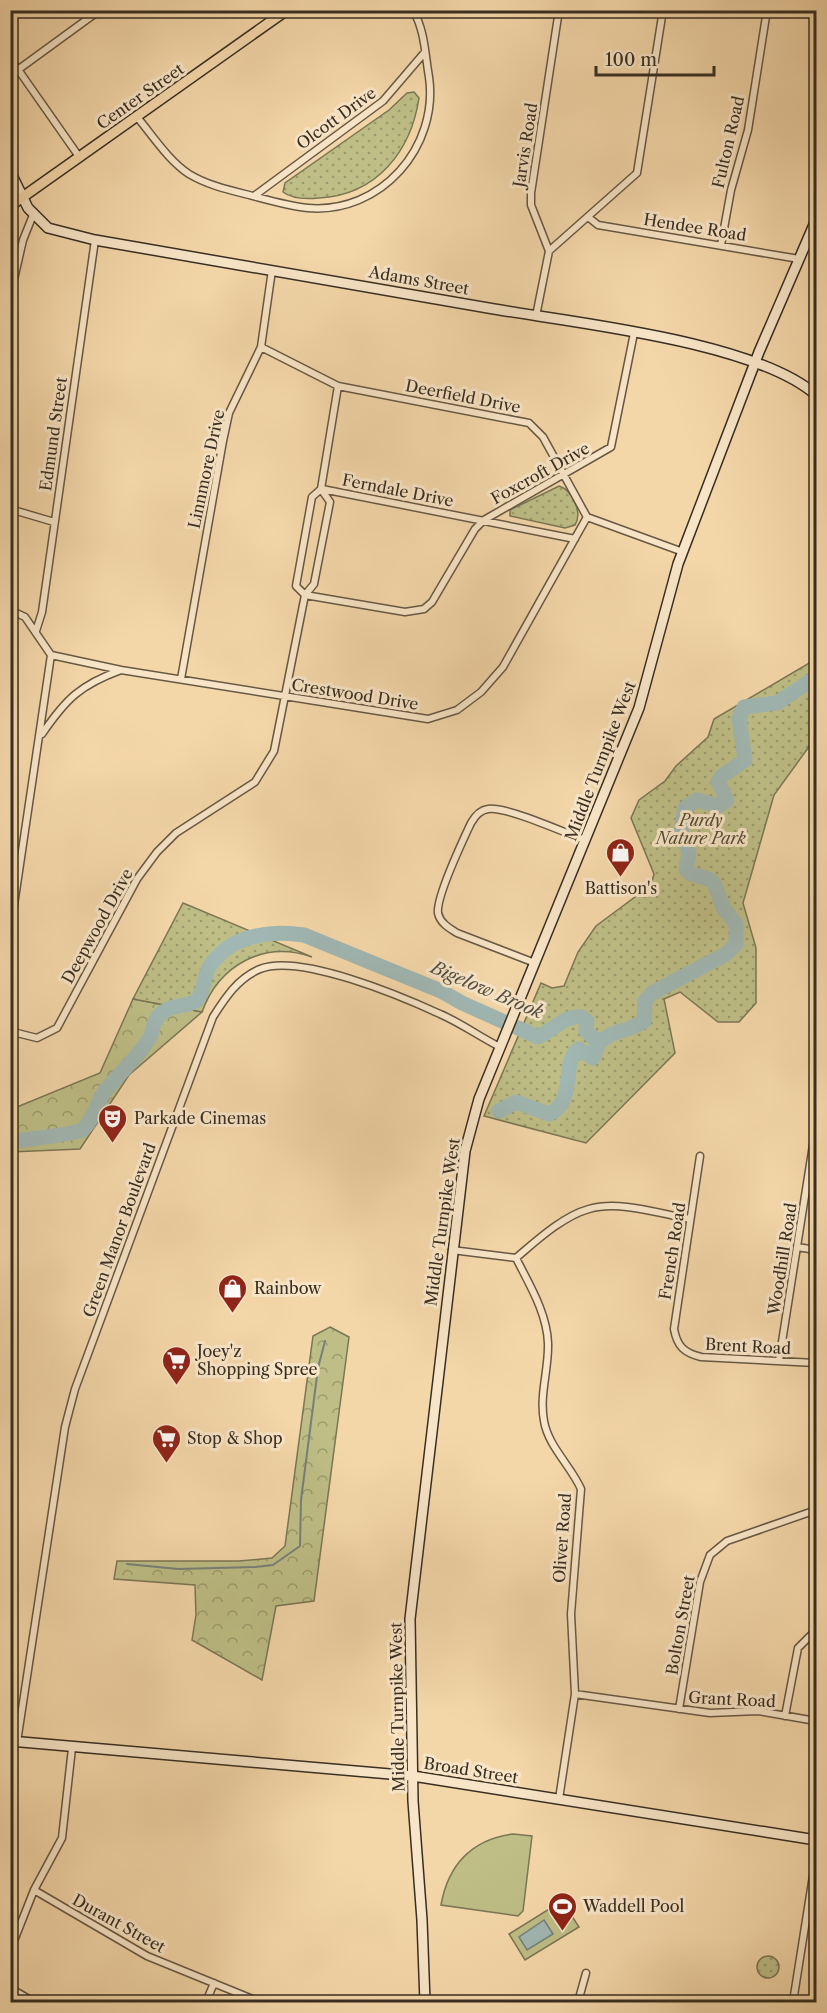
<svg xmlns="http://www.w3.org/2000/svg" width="827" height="2013" font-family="'Libre Caslon Text',serif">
  <defs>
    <pattern id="forest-crowns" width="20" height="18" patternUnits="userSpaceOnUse" patternTransform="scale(1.5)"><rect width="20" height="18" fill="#bebe86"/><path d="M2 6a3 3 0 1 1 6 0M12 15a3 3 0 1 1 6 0" fill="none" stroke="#9b9b6d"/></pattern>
    <pattern id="park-dots" width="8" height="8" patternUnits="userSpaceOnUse" patternTransform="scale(1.5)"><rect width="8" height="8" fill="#bebe86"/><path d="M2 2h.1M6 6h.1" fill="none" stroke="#9b9b6d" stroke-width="1.8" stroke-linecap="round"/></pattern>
  </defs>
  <rect width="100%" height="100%" fill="#f4d7a9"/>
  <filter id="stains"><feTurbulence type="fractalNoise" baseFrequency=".00333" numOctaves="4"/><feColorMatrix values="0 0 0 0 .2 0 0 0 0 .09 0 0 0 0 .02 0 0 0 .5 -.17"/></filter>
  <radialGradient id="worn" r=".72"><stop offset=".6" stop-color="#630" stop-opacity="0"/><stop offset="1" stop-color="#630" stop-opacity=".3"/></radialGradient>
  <path fill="#bebe86" stroke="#7b7654" stroke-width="1.5" d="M513,1834l19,2 -9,75 -5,5 -77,-11c7,-40 31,-66 72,-71z
    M562,1901l17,26 -54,33 -16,-26z"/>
  <path fill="url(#forest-crowns)" stroke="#7b7654" stroke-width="1.5" d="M133,999l69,13 -73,63 -49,74 -69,3 -1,-45h7l83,-34z
    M330,1327l19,10 -35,264 -38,5 -14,74 -70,-40 4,-25 -1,-30 -81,-6 3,-18h122l33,-3 13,-12 28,-210z"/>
  <path fill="url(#park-dots)" stroke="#7b7654" stroke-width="1.5" d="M414,92l5,6c-8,53 -42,97 -100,100 -10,1 -27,1 -36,-6l2,-9 104,-73 18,-17z
    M559,486c13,4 24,27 16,39l-10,3 -55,-12v-6z
    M816,659v78l-42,58 -31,108 13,45v55l-17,19h-21l-38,-30 -16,7 11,54 -89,90 -102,-27 57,-133 11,5 12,-2 14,-34 18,-26 55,-41 3,-11 -23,-56 8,-18 26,-19 11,-15 32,-29 6,-18z
    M183,903l129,54c-48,-17 -93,8 -110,55l-69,-13z
    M757 1967a11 11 0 1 1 22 0a11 11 0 1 1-22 0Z"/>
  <path fill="#a0b7b3" stroke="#768079" stroke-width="1.5" d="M544,1920l9,14 -26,16 -8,-13z"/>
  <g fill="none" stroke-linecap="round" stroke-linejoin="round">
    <path stroke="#768079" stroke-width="2" d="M127,1564l51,5 77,-2 18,-2 27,-19 1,-46 17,-132 7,-27"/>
    <path stroke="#a0b7b3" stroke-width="15" d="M599,1043c16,-15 32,-11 45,-22l1,-20 7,-8 74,-39 10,-10v-20l-12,-15 -10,-26 -5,-4 -18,-5 -5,-5 3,-16 -8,-20 4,-25 12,-8 22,6 8,-6 -9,-18 4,-6 23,-16 -6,-41 5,-12 33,-4 32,-21 7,5
      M499,1111l17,-9 33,12c28,-11 12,-56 30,-65l14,9 6,-15
      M10,1142c15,-3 63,-7 72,-12 11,-8 15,-28 23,-39 14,-17 32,-33 44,-52 4,-5 3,-12 6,-17 10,-21 33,-13 42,-22 8,-9 6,-24 13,-34 20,-31 60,-36 94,-31l137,56 21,12 76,34c14,-6 27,-22 43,-20l6,4 -1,10 13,12"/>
    <defs>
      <path id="street" d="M10,58l70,100
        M19,69l81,-59
        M137,117c16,19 31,43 52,57 18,11 40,16 60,21 19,5 39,11 59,13 73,6 131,-61 121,-131 -4,-23 -4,-46 -16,-67
        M254,196l129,-95 42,-49
        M588,217l10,8 201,34
        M721,245l10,-55 17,-60 19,-120
        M549,251l88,-78 26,-163
        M10,297l13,-57 10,-25
        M536,316l13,-65 -18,-46v-12l28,-183
        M261,347l77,39 191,37 14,14 44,80 96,35
        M322,489l253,50
        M10,509l44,13
        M305,595l100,17 19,-3 8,-7 43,-73 9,-9 127,-73 23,-114
        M305,595l-9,-9 16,-89 9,-8 17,-103
        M10,610l15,7 26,38
        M36,631l6,-19 53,-372
        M51,655l70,15 307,49 29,-9 24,-18 22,-25 84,-150
        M181,679l42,-238 6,-28 32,-66 11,-77
        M42,734c24,-35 38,-49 79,-64
        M10,932l41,-277
        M535,963l-78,-30c-8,-5 -17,-10 -19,-20 -2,-16 25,-73 33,-90 4,-7 9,-13 17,-14 18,-3 77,24 97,31
        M10,1027l7,6 20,5 20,-10 80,-149 20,-27 19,-19 79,-51 19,-31 31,-156 9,-11 16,-82 -9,-13
        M700,1156l-26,173c3,17 10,24 27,28l115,6
        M797,1247l19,3
        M452,1250l64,8c20,-17 47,-42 73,-49 31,-9 71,5 101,10
        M516,1258c13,26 31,55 32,85 1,26 -9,52 -4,78 4,25 27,45 37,68l-10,125 4,80 -16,105
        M779,1361l37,-235
        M575,1694l135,19 48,-2 58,10
        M679,1709l21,-127 10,-27 17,-14 89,-31
        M785,1716l13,-68 18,-18
        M17,1742l48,-315 10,-38 138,-372c12,-19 25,-39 47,-48 39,-16 141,27 180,45 21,9 40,23 60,33
        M34,1890l113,66 113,46
        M10,1951l24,-61 28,-52 10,-90
        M10,1988l24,14
        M206,2002l8,-19
        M578,2002l8,-29
        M793,2002l23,-145"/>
      <path id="secondary" d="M10,171l18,37 20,20 47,12c133,22 266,45 399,69 83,14 262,33 322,86
        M10,1741l403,35 403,64
        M425,2002l-3,-82 -9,-119 -3,-182 55,-468 14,-52 160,-391 39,-144 81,-212 57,-132"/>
      <path id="primary" d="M10,206l277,-196"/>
    </defs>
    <use href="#street" stroke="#675844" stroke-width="9"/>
    <use href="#secondary" stroke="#382e22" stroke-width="12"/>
    <use href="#primary" stroke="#382e22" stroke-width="12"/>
    <use href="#street" stroke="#f8e5c7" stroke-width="6"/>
    <use href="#secondary" stroke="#f8e5c7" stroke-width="9"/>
    <use href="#primary" stroke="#f4d7a9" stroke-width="9"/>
  </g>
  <defs>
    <symbol id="shop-pin" viewBox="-11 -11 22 30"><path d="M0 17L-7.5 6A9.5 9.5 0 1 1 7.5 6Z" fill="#8f2418" stroke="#f8e5c7"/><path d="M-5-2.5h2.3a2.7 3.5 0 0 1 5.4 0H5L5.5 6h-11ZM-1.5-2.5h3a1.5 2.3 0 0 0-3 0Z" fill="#fff"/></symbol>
    <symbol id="theatre-pin" viewBox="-11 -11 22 30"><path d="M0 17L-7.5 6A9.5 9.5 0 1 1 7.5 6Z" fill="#8f2418" stroke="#f8e5c7"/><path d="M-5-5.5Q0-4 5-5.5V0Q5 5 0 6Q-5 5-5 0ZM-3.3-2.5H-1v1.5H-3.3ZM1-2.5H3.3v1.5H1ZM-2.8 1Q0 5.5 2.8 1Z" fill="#fff"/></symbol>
    <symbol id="supermarket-pin" viewBox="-11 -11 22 30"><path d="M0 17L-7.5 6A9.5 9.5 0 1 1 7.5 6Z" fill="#8f2418" stroke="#f8e5c7"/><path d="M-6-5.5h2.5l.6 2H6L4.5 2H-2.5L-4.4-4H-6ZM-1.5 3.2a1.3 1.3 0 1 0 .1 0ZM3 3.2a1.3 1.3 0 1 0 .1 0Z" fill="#fff"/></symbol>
    <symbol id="stadium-pin" viewBox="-11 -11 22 30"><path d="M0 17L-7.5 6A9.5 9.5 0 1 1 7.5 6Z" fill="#8f2418" stroke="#f8e5c7"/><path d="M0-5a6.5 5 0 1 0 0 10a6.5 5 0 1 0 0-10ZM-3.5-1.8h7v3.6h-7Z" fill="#fff"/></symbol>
  </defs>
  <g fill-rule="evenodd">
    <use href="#shop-pin" x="604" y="836" width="33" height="45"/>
    <use href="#theatre-pin" x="96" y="1102" width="33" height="45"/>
    <use href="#shop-pin" x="216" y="1272" width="33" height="45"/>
    <use href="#supermarket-pin" x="160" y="1344" width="33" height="45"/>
    <use href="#supermarket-pin" x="150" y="1422" width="33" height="45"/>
    <use href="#stadium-pin" x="546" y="1890" width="33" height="45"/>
  </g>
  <g text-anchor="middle" stroke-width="6" stroke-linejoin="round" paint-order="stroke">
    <g font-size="16" fill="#382e22" stroke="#f8e5c7">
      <text transform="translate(140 96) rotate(-35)" y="6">Center Street</text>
      <text transform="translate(336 118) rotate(-36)" y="6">Olcott Drive</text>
      <text transform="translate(728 142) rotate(-77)" y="6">Fulton Road</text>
      <text transform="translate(525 145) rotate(-81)" y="6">Jarvis Road</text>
      <text transform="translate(695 227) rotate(9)" y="6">Hendee Road</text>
      <text transform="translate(419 280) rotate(10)" y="6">Adams Street</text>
      <text transform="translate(463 396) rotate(11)" y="6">Deerfield Drive</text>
      <text transform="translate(53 434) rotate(-82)" y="6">Edmund Street</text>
      <text transform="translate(206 469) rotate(-78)" y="6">Linnmore Drive</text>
      <text transform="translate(540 473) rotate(-29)" y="6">Foxcroft Drive</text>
      <text transform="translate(398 490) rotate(11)" y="6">Ferndale Drive</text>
      <text transform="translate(355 694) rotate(9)" y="6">Crestwood Drive</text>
      <text transform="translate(600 761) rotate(-69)" y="6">Middle Turnpike West</text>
      <text transform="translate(97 926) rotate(-61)" y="6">Deepwood Drive</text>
      <text transform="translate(442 1222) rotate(-82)" y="6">Middle Turnpike West</text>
      <text transform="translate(119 1230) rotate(-70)" y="6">Green Manor Boulevard</text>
      <text transform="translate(672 1251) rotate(-81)" y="6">French Road</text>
      <text transform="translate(782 1259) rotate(-81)" y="6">Woodhill Road</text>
      <text transform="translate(748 1346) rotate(3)" y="6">Brent Road</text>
      <text transform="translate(562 1538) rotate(-86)" y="6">Oliver Road</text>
      <text transform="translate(680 1625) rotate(-80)" y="6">Bolton Street</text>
      <text transform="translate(732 1699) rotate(3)" y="6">Grant Road</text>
      <text transform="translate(397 1707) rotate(-91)" y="6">Middle Turnpike West</text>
      <text transform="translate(471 1770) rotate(9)" y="6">Broad Street</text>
      <text transform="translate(119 1923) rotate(29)" y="6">Durant Street</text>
    </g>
    <g font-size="16" font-style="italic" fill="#534b36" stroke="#f8e5c7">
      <text x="701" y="826">Purdy<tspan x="701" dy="18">Nature Park</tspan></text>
    </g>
    <g font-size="16" fill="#382e22" stroke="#f8e5c7" text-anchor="start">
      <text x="621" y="894" text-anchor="middle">Battison's</text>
      <text x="134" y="1124">Parkade Cinemas</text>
      <text x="254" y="1294">Rainbow</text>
      <text x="197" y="1357">Joey'z<tspan x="197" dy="18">Shopping Spree</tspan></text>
      <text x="187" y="1444">Stop &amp; Shop</text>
      <text x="583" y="1912">Waddell Pool</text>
    </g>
    <g font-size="18" font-style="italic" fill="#525046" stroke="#f8e5c7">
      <text transform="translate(487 990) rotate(23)" y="6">Bigelow Brook</text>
    </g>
  </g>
  <rect width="827" height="2013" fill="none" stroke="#f4d7a9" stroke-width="36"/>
  <rect x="12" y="12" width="803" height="1989" fill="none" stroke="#382e22" stroke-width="3"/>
  <rect x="18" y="18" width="791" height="1977" fill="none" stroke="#382e22" stroke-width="1.5"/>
  <path d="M596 66v9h118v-9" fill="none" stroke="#382e22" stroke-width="3"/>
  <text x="605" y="66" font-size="18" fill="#382e22" stroke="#f8e5c7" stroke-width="4.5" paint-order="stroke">100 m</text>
  <rect width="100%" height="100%" filter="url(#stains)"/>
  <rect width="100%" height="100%" fill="url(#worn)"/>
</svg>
